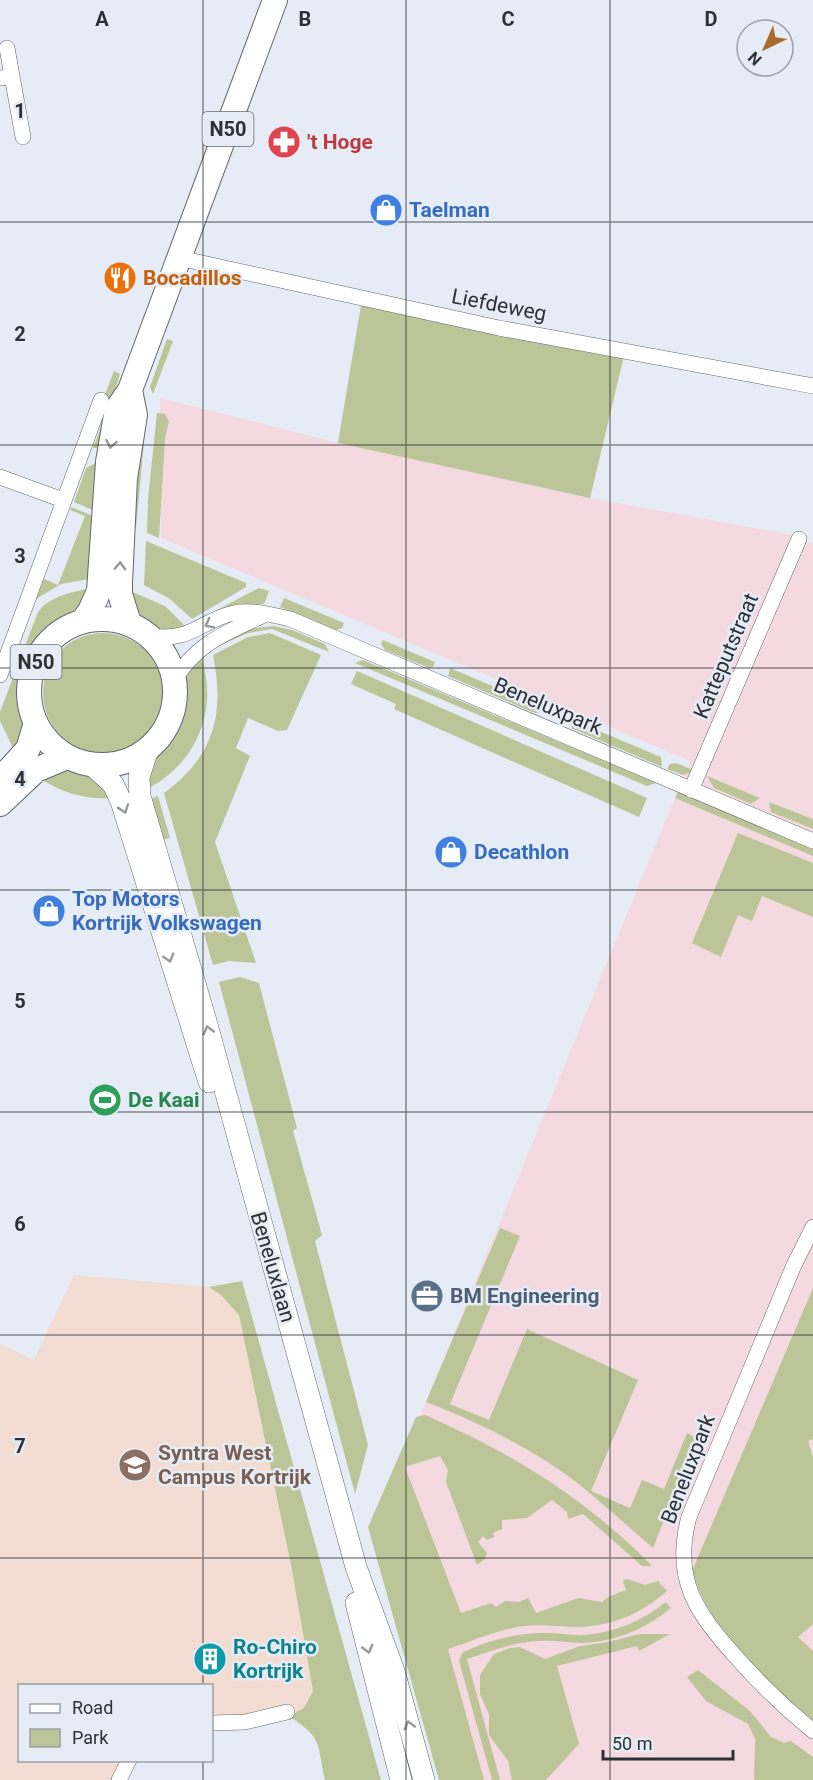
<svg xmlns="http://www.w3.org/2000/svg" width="813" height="1780" font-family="Roboto,sans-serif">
  <rect width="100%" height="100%" fill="#e5ecf5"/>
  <path fill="#f4dae0" d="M160,398l178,45 252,55 203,37 20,9v1236h-359l-74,-267 310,-752 -529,-223z"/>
  <path fill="#f3dcd1" d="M74,1275l135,12 12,8 18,20 53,255 21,121 -9,17 -15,8 -77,3v-33h-192v74l103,1 -11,19h-112v-436l34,16z"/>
  <path fill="#bcc598" d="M361,305l147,32 116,19 -34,142 -252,-55z
    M167,339l6,2 -20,53 -3,-7z
    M114,371l6,3 -22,74h-5l16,-42v-5l-5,-4z
    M145,410h2l-11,118 -6,-2z
    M157,413l8,1 4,7 -4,17 -6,100 -12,-5 1,-34z
    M103,459l-6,53 -23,-10 12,-34z
    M71,507l27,11 -4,60 -33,6 -25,15 8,-20 14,6 27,-69 -15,-6z
    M146,541l100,42v4l-54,32 -22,-20 -26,-14z
    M93,588l-12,23 -36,23 -16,24 -6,12 -3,23 6,30 -10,31 -16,-33v-9l38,-100c11,-16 37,-21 55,-24z
    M259,588l10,3 -5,13 -27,1 -43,17z
    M128,590l37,16 21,21c-34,12 -47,-8 -58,-37z
    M284,598l60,25 -2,5 -6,2 -56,-23z
    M273,626l19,4 33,14 4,8 -57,-23 -24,4 -38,17 40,-21z
    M43 693a60 60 0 1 1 120 0a60 60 0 1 1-120 0Z
    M270,633l51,22 -34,75 -9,1 -30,-13 -12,30 14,8 -35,86 41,121 -27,-2 -16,4 -49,-172c50,-36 61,-79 49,-138l35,-18z
    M383,640l52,22 -2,5 -4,1 -44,-18 -4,-6z
    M201,656c18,54 -4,107 -54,133l4,-28 26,-33 11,-55z
    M363,660l293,123 -9,3 -292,-123z
    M450,668l92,39 -2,5 -5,1 -87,-37z
    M357,671l290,127 -8,19 -245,-108 2,-5 -45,-20z
    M575,721l86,36 1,10 -91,-39z
    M676,763l19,8 -12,4 -16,-6 3,-5z
    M63,767l27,9 23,22c-27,2 -52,-5 -75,-21z
    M707,776l53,22 -9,6 -37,-16z
    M678,792l135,56v8l-138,-58z
    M158,796l12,42 -9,2 -13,-40z
    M769,802l44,17v10l-42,-17z
    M738,833l75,30v54l-51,-21 -10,25 -14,-6 -17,42 -29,-14z
    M240,977l19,6 38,145 -4,3 29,104 -7,6 53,204 -13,49 -136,-512z
    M500,1228l20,8 -70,168 39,16 38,-91 111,51 -47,111 39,17 12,-28 22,9 23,-56 10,5 -44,110c-24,-21 -48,-42 -73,-63 -45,-35 -101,-63 -154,-83z
    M242,1281l139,499h-56c-8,-38 -2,-41 -36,-64l15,-8 9,-17 -21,-121 -53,-255 -18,-20 -12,-8z
    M813,1288v151l-5,2 5,16v167l-15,13 15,14v69c-48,-38 -103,-89 -121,-149z
    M425,1415c84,36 163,85 227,151h-10l-59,-52 -15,5 -1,-7 -15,-12 -25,18 -25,2v9l-9,4 1,4 -7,3 -4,-4 -5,6 9,11 -2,6 -8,6 -31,-83 2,-12 -8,-14 -35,11 56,146 30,-10 5,4 9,-6 14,1 9,-4 8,15 43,-15 23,4 6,-5 18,-7 -3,-9 4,-2 18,6 13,-4 9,10c-25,22 -54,35 -88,36 -19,0 -37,-3 -56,-1 -26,4 -51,15 -75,23l36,131h-45l-71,-253 48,-110z
    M666,1602l5,6c-26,21 -56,34 -90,35 -14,0 -28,-3 -42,-2 -25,1 -48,10 -72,18l33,121h-8l-33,-119 3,-8c25,-13 58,-21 86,-20 12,0 24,3 37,2 31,-3 57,-14 81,-33z
    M640,1634h30l-31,17 -2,-5 -80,20 22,78 -33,36h-34l-4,-19 -19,-26v-21l-9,-20v-19l14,-21 16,-6 10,-1 25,12 35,-13 23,-3z
    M698,1670l52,41 21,26 13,6 7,-2 22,16v23h-59l1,-41 -7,-15 -42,-23 -19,-24z"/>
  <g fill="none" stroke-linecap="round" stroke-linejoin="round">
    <defs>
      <path id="minor" d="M12,76l11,61
        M0,78l12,-2 -5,-28
        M179,258l320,70 314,58
        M0,477l63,23
        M150,636c42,6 49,-15 84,-23 18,-4 39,2 56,6l523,222
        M0,675l101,-275
        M174,680c24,-38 52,-47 90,-65
        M691,790l108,-251
        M813,1227l-19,38 -105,252c-17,63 8,96 47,140 24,27 49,51 77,74
        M212,1723l33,-1 42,-10
        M119,1780l10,-20"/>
      <path id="secondary" d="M147,752l-8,25 1,19 66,225 150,546 38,104 30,109
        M93,766l20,18 8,17 88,281
        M356,1603l45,177"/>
      <path id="primary" d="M29 692a73 73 0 1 1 146 0a73 73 0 1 1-146 0Z
        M83,621l7,-10 9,-20 9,-129 9,-53 13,-19 145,-390
        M129,623l-9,-29v-11l5,-105 10,-63 -5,-25
        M0,780l28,-31 8,-26
        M0,804l36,-34 31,-13"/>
    </defs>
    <use href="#minor" stroke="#61666f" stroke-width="16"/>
    <use href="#secondary" stroke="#61666f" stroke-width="22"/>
    <use href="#primary" stroke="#61666f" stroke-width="26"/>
    <use href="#minor" stroke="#fff" stroke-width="15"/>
    <use href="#secondary" stroke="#fff" stroke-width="21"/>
    <use href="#primary" stroke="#fff" stroke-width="24"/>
  </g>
  <defs><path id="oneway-chevron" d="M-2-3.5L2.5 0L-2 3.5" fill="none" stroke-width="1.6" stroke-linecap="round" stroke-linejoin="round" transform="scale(1.5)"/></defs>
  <g stroke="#96989a">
    <use href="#oneway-chevron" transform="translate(111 444) rotate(100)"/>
    <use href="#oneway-chevron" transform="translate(120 566) rotate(-88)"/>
    <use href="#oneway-chevron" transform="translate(209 624) rotate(153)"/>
    <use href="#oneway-chevron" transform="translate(124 809) rotate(71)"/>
    <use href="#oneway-chevron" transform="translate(169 958) rotate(73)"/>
    <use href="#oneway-chevron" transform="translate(208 1030) rotate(-105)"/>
    <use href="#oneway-chevron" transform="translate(368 1649) rotate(75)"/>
    <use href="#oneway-chevron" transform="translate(409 1725) rotate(-106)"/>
  </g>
  <path fill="none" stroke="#2d3034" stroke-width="1.5" stroke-opacity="0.55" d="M203,0v1686M406,0v1780M610,0v1780M0,222h813M0,445h813M0,668h813M0,890h813M0,1112h813M0,1335h813M0,1558h813M203,1760v20"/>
  <defs>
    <symbol id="pharmacy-disc" viewBox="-11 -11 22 22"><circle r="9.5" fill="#e0444e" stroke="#e5ecf5"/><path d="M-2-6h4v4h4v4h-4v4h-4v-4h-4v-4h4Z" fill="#fff"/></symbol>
    <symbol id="shop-disc" viewBox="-11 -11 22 22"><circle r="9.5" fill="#3f7fe0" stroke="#e5ecf5"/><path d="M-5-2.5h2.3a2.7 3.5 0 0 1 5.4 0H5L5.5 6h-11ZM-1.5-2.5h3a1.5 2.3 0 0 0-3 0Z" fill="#fff"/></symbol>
    <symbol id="restaurant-disc" viewBox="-11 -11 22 22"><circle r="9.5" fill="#e8710a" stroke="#e5ecf5"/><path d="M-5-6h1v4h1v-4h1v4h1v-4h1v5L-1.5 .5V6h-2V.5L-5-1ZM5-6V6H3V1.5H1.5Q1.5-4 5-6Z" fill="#fff"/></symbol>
    <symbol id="stadium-disc" viewBox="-11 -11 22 22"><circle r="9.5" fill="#2e9e5b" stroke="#e5ecf5"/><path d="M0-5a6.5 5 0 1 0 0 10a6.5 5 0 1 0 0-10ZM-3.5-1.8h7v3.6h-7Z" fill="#fff"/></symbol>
    <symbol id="office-disc" viewBox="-11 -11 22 22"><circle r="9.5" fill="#5c6f8a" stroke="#e5ecf5"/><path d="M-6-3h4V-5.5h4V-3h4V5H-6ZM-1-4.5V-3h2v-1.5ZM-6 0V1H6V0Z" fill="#fff"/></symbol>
    <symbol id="school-disc" viewBox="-11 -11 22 22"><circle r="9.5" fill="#8d6e63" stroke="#e5ecf5"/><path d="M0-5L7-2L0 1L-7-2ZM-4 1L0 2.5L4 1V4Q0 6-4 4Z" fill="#fff"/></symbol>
    <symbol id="building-disc" viewBox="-11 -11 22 22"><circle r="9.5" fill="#0f9aa8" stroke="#e5ecf5"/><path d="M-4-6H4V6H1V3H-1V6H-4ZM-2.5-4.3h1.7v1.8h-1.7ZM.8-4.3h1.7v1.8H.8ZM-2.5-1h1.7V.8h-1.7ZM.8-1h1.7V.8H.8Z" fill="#fff"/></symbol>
  </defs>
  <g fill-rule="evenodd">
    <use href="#pharmacy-disc" x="265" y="123" width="38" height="38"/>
    <use href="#shop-disc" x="367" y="191" width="38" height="38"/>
    <use href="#restaurant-disc" x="101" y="259" width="38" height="38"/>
    <use href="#shop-disc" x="432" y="833" width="38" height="38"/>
    <use href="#shop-disc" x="30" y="892" width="38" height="38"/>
    <use href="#stadium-disc" x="86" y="1081" width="38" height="38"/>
    <use href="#office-disc" x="408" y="1277" width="38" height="38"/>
    <use href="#school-disc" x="116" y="1446" width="38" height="38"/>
    <use href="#building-disc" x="191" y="1640" width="38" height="38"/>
  </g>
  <g text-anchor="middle" stroke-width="5" stroke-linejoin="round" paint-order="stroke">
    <g fill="#e5ecf5" stroke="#64686e" stroke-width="1.5">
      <rect x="202.5" y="112" width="51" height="34" rx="4.5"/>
      <rect x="10.5" y="645" width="51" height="34" rx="4.5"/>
    </g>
    <g font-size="20" font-weight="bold" fill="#2d3034">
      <text x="228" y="136">N50</text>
      <text x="36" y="669">N50</text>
    </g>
    <g font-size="21" font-weight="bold" fill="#be3a42" stroke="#e5ecf5" text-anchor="start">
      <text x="307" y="149">'t Hoge</text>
    </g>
    <g font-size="21" font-weight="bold" fill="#366cbe" stroke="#e5ecf5" text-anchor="start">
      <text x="409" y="217">Taelman</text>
      <text x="474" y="859">Decathlon</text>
      <text x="72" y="906">Top Motors<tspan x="72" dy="24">Kortrijk Volkswagen</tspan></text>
    </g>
    <g font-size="21" font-weight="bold" fill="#c56008" stroke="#e5ecf5" text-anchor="start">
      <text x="143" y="285">Bocadillos</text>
    </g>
    <g font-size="21" fill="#2d3034" stroke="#e5ecf5">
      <text transform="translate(499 305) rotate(11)" y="7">Liefdeweg</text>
      <text transform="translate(726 656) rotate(-67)" y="7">Katteputstraat</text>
      <text transform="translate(548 706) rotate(23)" y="7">Beneluxpark</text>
      <text transform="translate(273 1267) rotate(74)" y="7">Beneluxlaan</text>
      <text transform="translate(688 1469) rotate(-69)" y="7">Beneluxpark</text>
    </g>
    <g font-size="21" font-weight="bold" fill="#27864d" stroke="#e5ecf5" text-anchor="start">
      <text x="128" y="1107">De Kaai</text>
    </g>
    <g font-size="21" font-weight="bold" fill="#4e5e75" stroke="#e5ecf5" text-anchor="start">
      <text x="450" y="1303">BM Engineering</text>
    </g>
    <g font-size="21" font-weight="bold" fill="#785e54" stroke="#e5ecf5" text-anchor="start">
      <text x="158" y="1460">Syntra West<tspan x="158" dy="24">Campus Kortrijk</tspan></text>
    </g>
    <g font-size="21" font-weight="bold" fill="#0d838f" stroke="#e5ecf5" text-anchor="start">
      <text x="233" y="1654">Ro-Chiro<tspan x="233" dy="24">Kortrijk</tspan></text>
    </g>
  </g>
  <g font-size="20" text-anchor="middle" font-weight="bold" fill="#2d3034" stroke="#e5ecf5" stroke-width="5" stroke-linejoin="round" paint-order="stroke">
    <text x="102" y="26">A</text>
    <text x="305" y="26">B</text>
    <text x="508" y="26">C</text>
    <text x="711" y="26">D</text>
    <text x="20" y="118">1</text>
    <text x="20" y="341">2</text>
    <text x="20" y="563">3</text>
    <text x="20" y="786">4</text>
    <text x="20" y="1008">5</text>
    <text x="20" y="1231">6</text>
    <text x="20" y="1453">7</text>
  </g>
  <rect x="18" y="1684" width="195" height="78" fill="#e5ecf5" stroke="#9ba1a8" stroke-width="1.5"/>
  <rect x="30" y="1704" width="30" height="9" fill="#ffffff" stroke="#9ba1a8" stroke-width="1.5"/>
  <text x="72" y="1714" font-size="18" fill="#2d3034">Road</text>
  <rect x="30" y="1729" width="30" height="18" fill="#bcc598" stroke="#9ba1a8" stroke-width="1.5"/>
  <text x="72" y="1744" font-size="18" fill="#2d3034">Park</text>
  <g transform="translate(765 48) rotate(224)"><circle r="28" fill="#e5ecf5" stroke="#9ba1a8" stroke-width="1.5"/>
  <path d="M0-4.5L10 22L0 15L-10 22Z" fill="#a76c2d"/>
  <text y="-9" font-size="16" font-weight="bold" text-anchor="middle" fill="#2d3034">N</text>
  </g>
  <path d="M603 1750v9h130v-9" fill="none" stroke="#2d3034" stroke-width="3"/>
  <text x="612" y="1750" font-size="18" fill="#2d3034" stroke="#e5ecf5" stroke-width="4.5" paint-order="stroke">50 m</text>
</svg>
